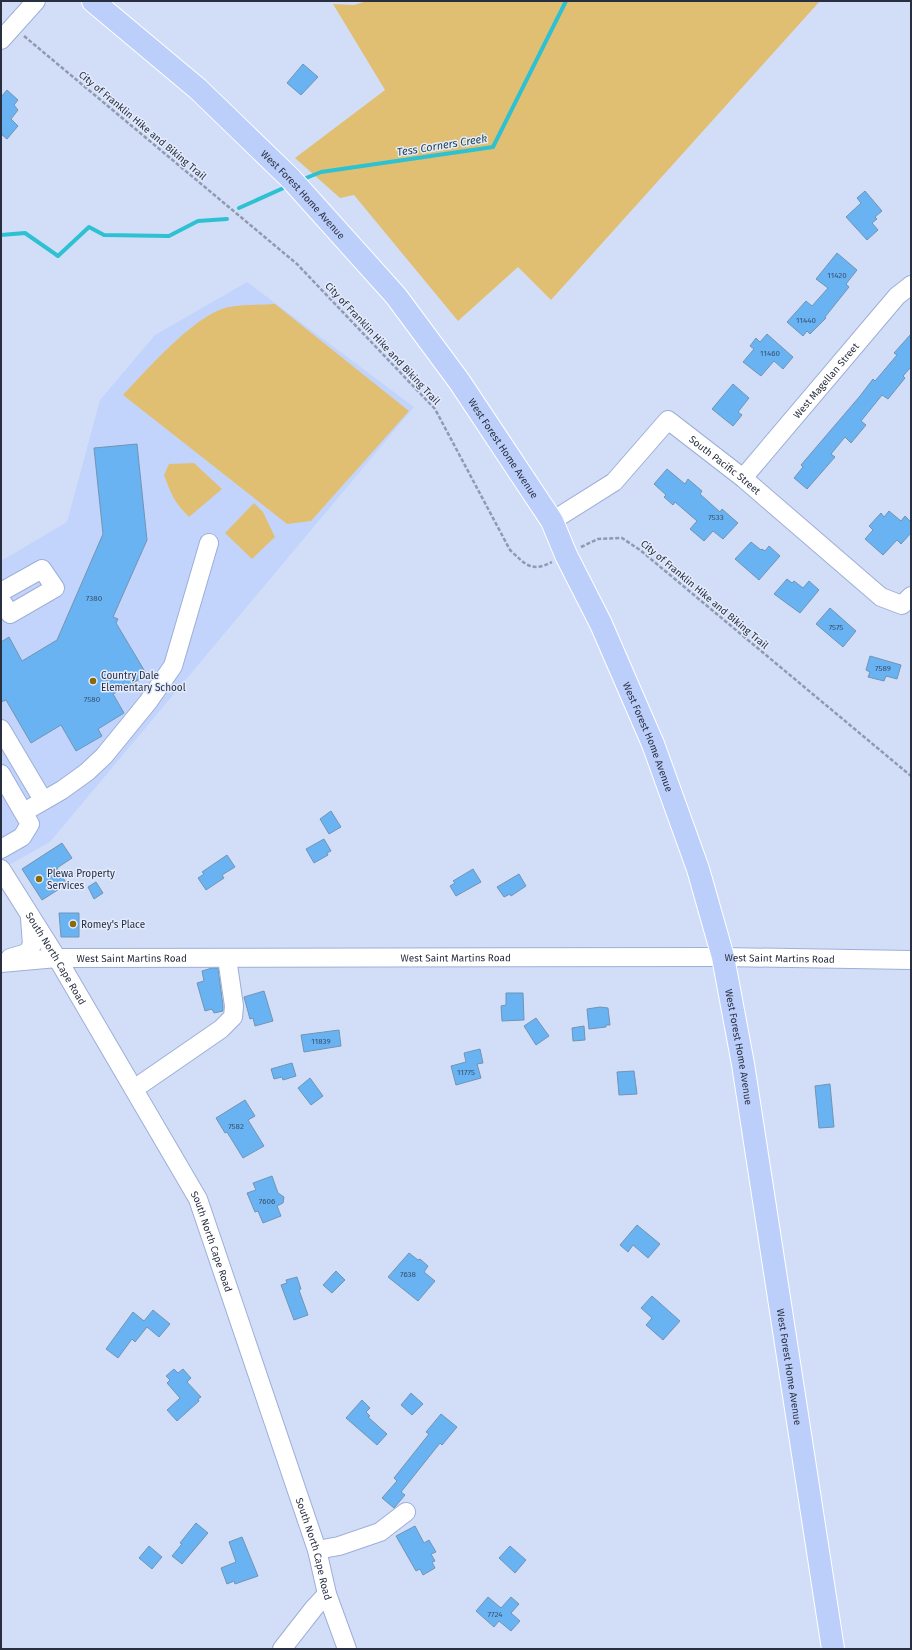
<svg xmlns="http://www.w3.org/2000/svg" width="912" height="1650" font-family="'Fira Sans',sans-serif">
  <rect width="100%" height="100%" fill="#d2def8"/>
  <path fill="#c2d4fb" d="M247,282l167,125 -364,435 -43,24 -6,-11v-294l66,-39 33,-122 55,-65z"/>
  <path fill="#e1bf72" d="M367,1h453l-269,299 -33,-33 -60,54 -104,-126 -14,3 -45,-40 90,-68 -52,-86 21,1z
    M275,304l134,107 -98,110 -24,3 -164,-129c24,-25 73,-82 106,-88 15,-3 31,-2 46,-3z
    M194,463l28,26 -33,28c-15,-15 -18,-23 -25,-42l5,-11z
    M254,503l9,9 12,25 -23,22 -27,-26z"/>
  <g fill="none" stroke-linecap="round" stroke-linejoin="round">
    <path stroke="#2ec1d1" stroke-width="4" d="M301,180l20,-8 172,-25 73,-146
      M239,208l49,-22
      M1,235l24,-2 33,23 31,-29 15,8 65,1 29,-15 29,-2"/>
  </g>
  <path fill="#69b3f3" stroke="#7194b4" d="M303,64l15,13 -17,18 -14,-12z
    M7,90l11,10 -4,5 4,5 -7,9 7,7 -11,13 -6,-5v-37z
    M865,191l17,20 -7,6 2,2 -5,4 6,7 -11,10 -21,-23 15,-14 -4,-5z
    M837,253l20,17 -11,14 3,3 -24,30 1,1 -16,16 -3,-3 -4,5 -16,-14 19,-21 6,5 16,-18 -12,-9z
    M767,334l26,23 -10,12 -9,-8 -13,15 -18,-14 11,-13 -4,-3 6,-8 4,4z
    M911,334v33l-8,9 2,2 -17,21 -6,-4 -21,26 5,4 -15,18 -6,-6 -14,17 4,3 -28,32 -13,-11 9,-11 -2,-2 59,-69 13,-17 2,2 22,-26 -3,-2z
    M733,384l16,14 -11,14 4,3 -9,11 -21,-17z
    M137,444l10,96 -34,77 5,2 -2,4 31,52 -34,19 11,19 -26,16 4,7 -26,15 -15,-26 -30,18 -25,-43 -5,2v-60l8,-5 13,24 35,-21 46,-106 -9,-86z
    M667,469l18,15 3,-5 14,12 -2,3 20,18 2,-3 16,14 -15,16 -10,-8 -9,10 -14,-12 7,-8 -22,-19 -2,3 -9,-8 2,-2 -12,-11z
    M889,511l12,10 4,-5 6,6v11l-10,11 -4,-4 -14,15 -18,-16 8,-9 -4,-4 12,-13 3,4z
    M751,542l10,8 1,-1 3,2 4,-5 11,10 -21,24 -24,-21z
    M787,579l5,4 2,-2 9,7 6,-7 10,9 -19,23 -26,-19z
    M830,608l26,23 -13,16 -27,-23z
    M870,656l31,9 -4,14 -11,-3 -2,5 -16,-4 2,-5 -4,-2z
    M331,811l10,16 -12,7 -9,-15z
    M324,839l7,12 -4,2 1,2 -14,8 -8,-14z
    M62,843l10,15 -15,10 10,16 -25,16 -20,-31z
    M227,855l8,12 -13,8 2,3 -18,12 -8,-12 6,-4 -2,-2z
    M473,869l8,13 -25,14 -6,-10 5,-3 -2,-2z
    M519,874l7,12 -15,10 -1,-2 -6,3 -7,-10z
    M96,882l7,11 -9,6 -6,-12z
    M59,913h20v24h-18z
    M212,968h6l5,38v5l-9,2 -2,-4 -7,2 -8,-28 7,-2 -2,-10z
    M264,991l9,30 -18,5 -2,-8 -3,1 -6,-22z
    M506,993h17l1,27 -22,1 -1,-15 5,-1z
    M600,1007l8,1 2,17h-4v2l-17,2 -2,-20z
    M536,1018l13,18 -13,9 -12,-19z
    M584,1026l1,14 -12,1 -1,-13z
    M339,1030l2,16 -37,6 -3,-17z
    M480,1049l3,14 -6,1 4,14 -25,7 -5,-19 15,-4 -2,-9z
    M292,1063l4,13 -13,4 -1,-3 -8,2 -3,-10z
    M634,1071l3,23 -18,1 -2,-23z
    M310,1078l13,18 -12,9 -13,-17z
    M830,1084l4,43 -15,1 -4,-42z
    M245,1100l10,16 -7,4 16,26 -21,12 -16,-26 -2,1 -9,-15z
    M272,1176l6,17 6,4 -1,6 -6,3 4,10 -18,7 -5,-12 -3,1 -8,-19 9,-3 -3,-7z
    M637,1225l23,19 -12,14 -15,-13 -5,7 -8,-7z
    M409,1253l9,7 2,-1 8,7 -4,6 11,9 -17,20 -30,-24z
    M336,1271l9,9 -13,13 -9,-8z
    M297,1277l4,12 -2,1 9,25 -14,5 -13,-35 6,-2 -1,-3z
    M652,1296l28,25 -17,19 -17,-15 6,-7 -11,-10z
    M153,1310l17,14 -11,13 -12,-10 -12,15 -3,-3 -14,19 -12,-9 27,-37 11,9z
    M174,1369l4,4 5,-4 8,9 -4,4 14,15 -3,2 1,2 -22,20 -10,-11 13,-12 -13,-15 3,-3 -4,-4z
    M411,1393l12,11 -11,11 -11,-10z
    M362,1400l8,8 -4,4 4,4 -2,1 19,17 -10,11 -31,-27z
    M441,1414l16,13 -15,18 -2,-2 -39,49 4,3 -11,13 -12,-10 15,-17 -3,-3 35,-44 -3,-2z
    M196,1523l12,10 -26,31 -10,-8 10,-12 -2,-1z
    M415,1526l9,17 5,-3 7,12 -5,2 4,7 -3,1 3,6 -12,7 -3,-6 -4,2 -20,-35z
    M242,1537l16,39 -23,8 -1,-3 -7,3 -6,-16 15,-6 -7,-20z
    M149,1546l13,11 -10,12 -13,-11z
    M510,1546l16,14 -11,13 -16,-15z
    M488,1597l13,11 10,-11 8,7 -8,9 9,8 -9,10 -12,-10 -5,6 -18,-16z"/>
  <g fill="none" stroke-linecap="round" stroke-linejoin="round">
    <defs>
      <g id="minor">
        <path d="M1,40l35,-39"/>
        <path id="s1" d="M743,478l154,-182 14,-11"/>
        <path id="s2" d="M552,521l62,-39 54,-62 75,58 138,119 21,8 9,-9"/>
        <path d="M1,592l41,-23 13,19 -45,26 -9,-14"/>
        <path d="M1,729l42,71"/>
        <path d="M1,774l29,50 -8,13 -21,12"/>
        <path d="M24,812l38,-22 25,-18 17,-16 44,-54 25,-36 36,-123"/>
        <path id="s3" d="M1,869l56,89 141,241 119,351 10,44 20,55"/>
        <path d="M10,958l17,-5 5,-8 -2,-27"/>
        <path id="s4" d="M1,963l56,-5 666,-1 188,3"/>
        <path d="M134,1089l87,-60 12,-12 1,-11 -7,-48"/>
        <path d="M317,1550l22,-4 41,-14 26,-20"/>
        <path d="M282,1649l32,-41 13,-14"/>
      </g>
      <g id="major">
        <path id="s5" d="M93,1l105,88 93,90 105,117 63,85 93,140 14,34 35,69 52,120 45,125 25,88 20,107 90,585"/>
      </g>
    </defs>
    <use href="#minor" stroke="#9dafd8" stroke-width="20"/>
    <use href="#major" stroke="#fff" stroke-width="24"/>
    <path stroke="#8f99b0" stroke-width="2.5" stroke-dasharray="4 2" stroke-linecap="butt" d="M24,36l273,228 138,145 75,141c15,14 21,23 42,12
      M581,547l17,-8 24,-1 18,12 271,226"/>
    <use href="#minor" stroke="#fff" stroke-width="18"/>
    <use href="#major" stroke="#bccefa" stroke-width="22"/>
  </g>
  <g fill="#8a6908" stroke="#e3ebfc" stroke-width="1.5">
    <circle cx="93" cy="681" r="4"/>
    <circle cx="39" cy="879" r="4"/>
    <circle cx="73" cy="924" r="4"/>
  </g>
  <g text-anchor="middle" stroke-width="3" stroke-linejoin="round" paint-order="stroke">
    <g font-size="8" fill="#38506d">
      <text x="837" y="278">11420</text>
      <text x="806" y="323">11440</text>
      <text x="770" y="356">11460</text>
      <text x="716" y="520">7533</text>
      <text x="94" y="601">7380</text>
      <text x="836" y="630">7575</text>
      <text x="883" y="671">7589</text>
      <text x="92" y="702">7580</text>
      <text x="321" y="1044">11839</text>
      <text x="466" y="1075">11775</text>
      <text x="236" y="1129">7582</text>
      <text x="267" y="1204">7606</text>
      <text x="408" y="1277">7638</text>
      <text x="495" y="1617">7724</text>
    </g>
    <g font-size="10" fill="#282f40" stroke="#e3ebfc">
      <text transform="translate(143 125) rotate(40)" y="4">City of Franklin Hike and Biking Trail</text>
      <text dy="4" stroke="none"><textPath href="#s5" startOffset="286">West Forest Home Avenue</textPath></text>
      <text transform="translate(383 343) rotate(47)" y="4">City of Franklin Hike and Biking Trail</text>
      <text dy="4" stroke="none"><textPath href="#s1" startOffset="128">West Magellan Street</textPath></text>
      <text dy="4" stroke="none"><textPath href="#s5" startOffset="610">West Forest Home Avenue</textPath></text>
      <text dy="4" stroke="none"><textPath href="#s2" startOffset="228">South Pacific Street</textPath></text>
      <text transform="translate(705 594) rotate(40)" y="4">City of Franklin Hike and Biking Trail</text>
      <text dy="4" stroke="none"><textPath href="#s5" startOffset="934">West Forest Home Avenue</textPath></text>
      <text dy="4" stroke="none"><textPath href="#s4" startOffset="131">West Saint Martins Road</textPath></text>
      <text dy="4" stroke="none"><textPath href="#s4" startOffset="455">West Saint Martins Road</textPath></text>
      <text dy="4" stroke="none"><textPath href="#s4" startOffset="779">West Saint Martins Road</textPath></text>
      <text dy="4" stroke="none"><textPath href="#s3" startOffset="105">South North Cape Road</textPath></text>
      <text dy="4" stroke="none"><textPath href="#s5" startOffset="1258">West Forest Home Avenue</textPath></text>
      <text dy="4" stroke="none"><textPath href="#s3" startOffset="429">South North Cape Road</textPath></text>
      <text dy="4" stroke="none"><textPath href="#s5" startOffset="1582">West Forest Home Avenue</textPath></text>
      <text dy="4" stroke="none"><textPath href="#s3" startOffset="753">South North Cape Road</textPath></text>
    </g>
    <g font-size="10" fill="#282f40" stroke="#e3ebfc" text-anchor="start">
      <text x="101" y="679">Country Dale<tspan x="101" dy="12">Elementary School</tspan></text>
      <text x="47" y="877">Plewa Property<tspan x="47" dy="12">Services</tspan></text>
      <text x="81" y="928">Romey's Place</text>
    </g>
    <g font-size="11" font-style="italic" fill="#2b484c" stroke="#e3ebfc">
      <text transform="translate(442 145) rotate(-9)" y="4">Tess Corners Creek</text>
    </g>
  </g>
  <rect width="912" height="1650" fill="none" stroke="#282f40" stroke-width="4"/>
</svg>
